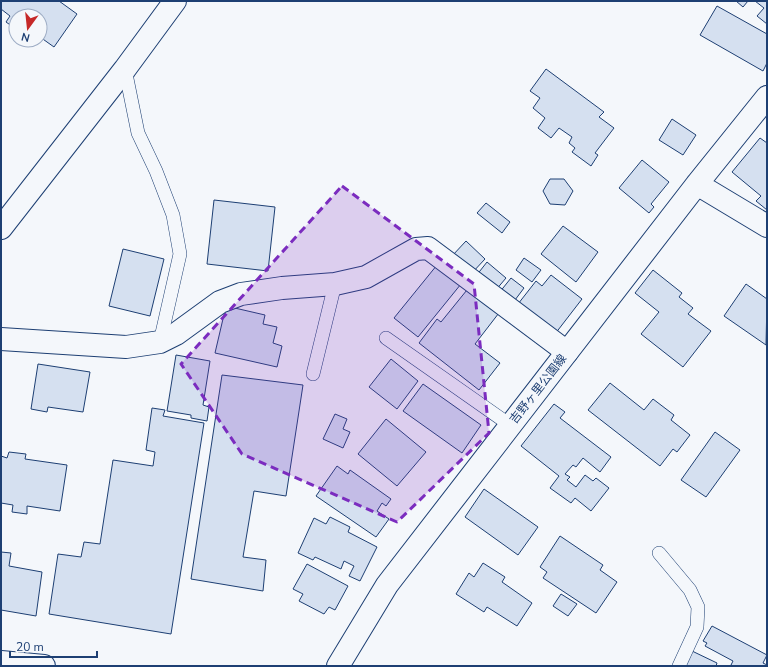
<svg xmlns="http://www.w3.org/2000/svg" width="768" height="667" font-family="'Nunito Sans','Noto Sans JP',sans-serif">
  <rect width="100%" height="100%" fill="#f4f7fb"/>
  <path fill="#d5e0f0" stroke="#1d3f73" d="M1,1h58l18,13 -23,33 -14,-10v-21h-24v13l-10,-7 4,-6 -9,-7z
    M736,1h12l-5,6z
    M755,1h12v23l-10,-8 7,-8z
    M717,6l50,28v29l-4,8 -63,-36z
    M546,69l58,43 -5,5 15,11 -19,25 3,2 -7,11 -19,-14 3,-4 -6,-5 3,-6 -13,-9 -8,10 -13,-10 7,-10 -12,-10 7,-10 -10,-7z
    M672,119l24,16 -13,20 -24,-15z
    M760,138l7,5v67l-11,-9 5,-5 -29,-24z
    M642,160l27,22 -18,22 3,3 -5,6 -30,-25z
    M550,179h14l9,12 -8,14 -15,-1 -7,-13z
    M214,200l61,7 -7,64 -61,-7z
    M486,203l24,19 -8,11 -25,-20z
    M563,226l35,26 -22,30 -35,-28z
    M466,241l19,18 -14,15 -19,-18z
    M123,249l41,10 -14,57 -41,-10z
    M524,258l17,12 -9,12 -16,-12z
    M487,262l19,16 -11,13 -19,-15z
    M437,265l24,19 -43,53 -24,-19z
    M653,270l29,23 -3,4 14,11 -5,6 23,17 -28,36 -42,-33 18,-22 -24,-19z
    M551,275l31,24 -27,35 -37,-30 18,-23 6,5z
    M511,278l13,10 -12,16 -13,-11z
    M746,284l21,15 -1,46 -42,-29z
    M471,285l31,24 -27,35 25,19 -21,27 -60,-47 18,-24 4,3z
    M226,306l39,9 -2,9 14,3 -4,16 9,3 -5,21 -62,-14z
    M176,355l34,6 -7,44 6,2 -2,14 -16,-3v-3l-24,-4z
    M391,359l27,22 -21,28 -28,-22z
    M38,364l52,8 -7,40 -35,-5 -1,5 -16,-3z
    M222,375l81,10 -17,111 -32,-5 -11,66 23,3 -3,31 -72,-12z
    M610,383l34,27 9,-11 21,16 -3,5 19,15 -13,17 -4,-3 -13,17 -72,-56z
    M423,384l58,41 -19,28 -59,-42z
    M554,404l11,8 -5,6 51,39 -11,15 -17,-14 -7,9 -3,-2 -8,9 5,3 -3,3 9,7 9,-12 8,6 3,-3 13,10 -18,23 -16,-13 -4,5 -21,-15 9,-12 -38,-30z
    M152,408l13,2 -2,6 41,7 -33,211 -122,-20 9,-60 23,3 3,-15 16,2 13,-84 40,6 2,-14 -9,-2z
    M335,414l12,5 -4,10 7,3 -7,16 -20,-9z
    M386,419l40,33 -29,34 -39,-32z
    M715,432l25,18 -34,47 -25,-17z
    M9,452l17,2 -1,5 42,6 -7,46 -33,-5v8l-15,-2 1,-7 -12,-2v-47l6,2z
    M337,466l11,8 2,-4 41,29 -5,7 -4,-3 -5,8 12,8 -13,18 -60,-41z
    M484,489l54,38 -20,28 -53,-38z
    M330,517l20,10 -2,5 29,15 -17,34 -11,-5 5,-10 -10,-5 -3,8 -26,-12 -2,3 -15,-7 16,-35 12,6z
    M560,536l43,29 -3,5 17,12 -21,31 -53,-35 4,-6 -7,-5z
    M1,552l10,1 -2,13 33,6 -6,44 -35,-6z
    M483,563l22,14 -3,5 30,21 -15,23 -30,-19 -3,5 -28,-18 13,-21 5,4z
    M307,564l41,22 -13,24 -6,-3 -5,7 -25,-13 4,-7 -10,-5z
    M561,594l16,10 -9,12 -15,-10z
    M712,626l55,29 -4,8 4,2v1h-34l-2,-1 2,-4 -28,-15 2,-3 -4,-2z
    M692,651l25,12 -1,3h-31z"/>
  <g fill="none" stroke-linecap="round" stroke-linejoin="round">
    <defs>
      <path id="lane" d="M125,69l13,64 18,38 17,44 7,39 -20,88
        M386,338l124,87
        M313,374l22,-90
        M659,553l31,37 8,17 -1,20 -18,39"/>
      <path id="street" d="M1,339l125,8 34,-5 16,-8 44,-32 21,-8 41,-6 53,-4 31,-7 50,-28 12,-1 139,104"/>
      <path id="secondary" d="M697,184l70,42
        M1,228l124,-159 50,-68
        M1,662l43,4
        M338,666l49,-81 310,-401 70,-87"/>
    </defs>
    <use href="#lane" stroke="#1d3f73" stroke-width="14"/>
    <use href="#street" stroke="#1d3f73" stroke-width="24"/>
    <use href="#secondary" stroke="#1d3f73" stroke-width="24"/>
    <use href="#lane" stroke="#f4f7fb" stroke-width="13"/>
    <use href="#street" stroke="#f4f7fb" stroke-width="22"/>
    <use href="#secondary" stroke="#f4f7fb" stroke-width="22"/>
  </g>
  <path fill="#7b2cbf" fill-opacity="0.2" stroke="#7b2cbf" stroke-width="3" stroke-dasharray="8 5" stroke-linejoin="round" d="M342,186l132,98 15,149 -92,89 -155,-68 -61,-90z"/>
  <g text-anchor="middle" stroke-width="3" stroke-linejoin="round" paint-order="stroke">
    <g font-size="12" fill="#1d3f73" stroke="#f4f7fb">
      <text transform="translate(538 389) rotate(-52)" y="4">吉野ヶ里公園線</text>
    </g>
  </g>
  <rect width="768" height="667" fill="none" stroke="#1d3f73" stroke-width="4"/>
  <g transform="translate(28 28) rotate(195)"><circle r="19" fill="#f4f7fb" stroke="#9eadc5"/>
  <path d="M0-3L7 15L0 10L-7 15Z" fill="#c62828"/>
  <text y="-6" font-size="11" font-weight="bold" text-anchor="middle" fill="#1d3f73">N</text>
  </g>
  <path d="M10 651v6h87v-6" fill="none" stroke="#1d3f73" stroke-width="2"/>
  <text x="16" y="651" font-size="12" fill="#1d3f73" stroke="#f4f7fb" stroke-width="3" paint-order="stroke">20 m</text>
</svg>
